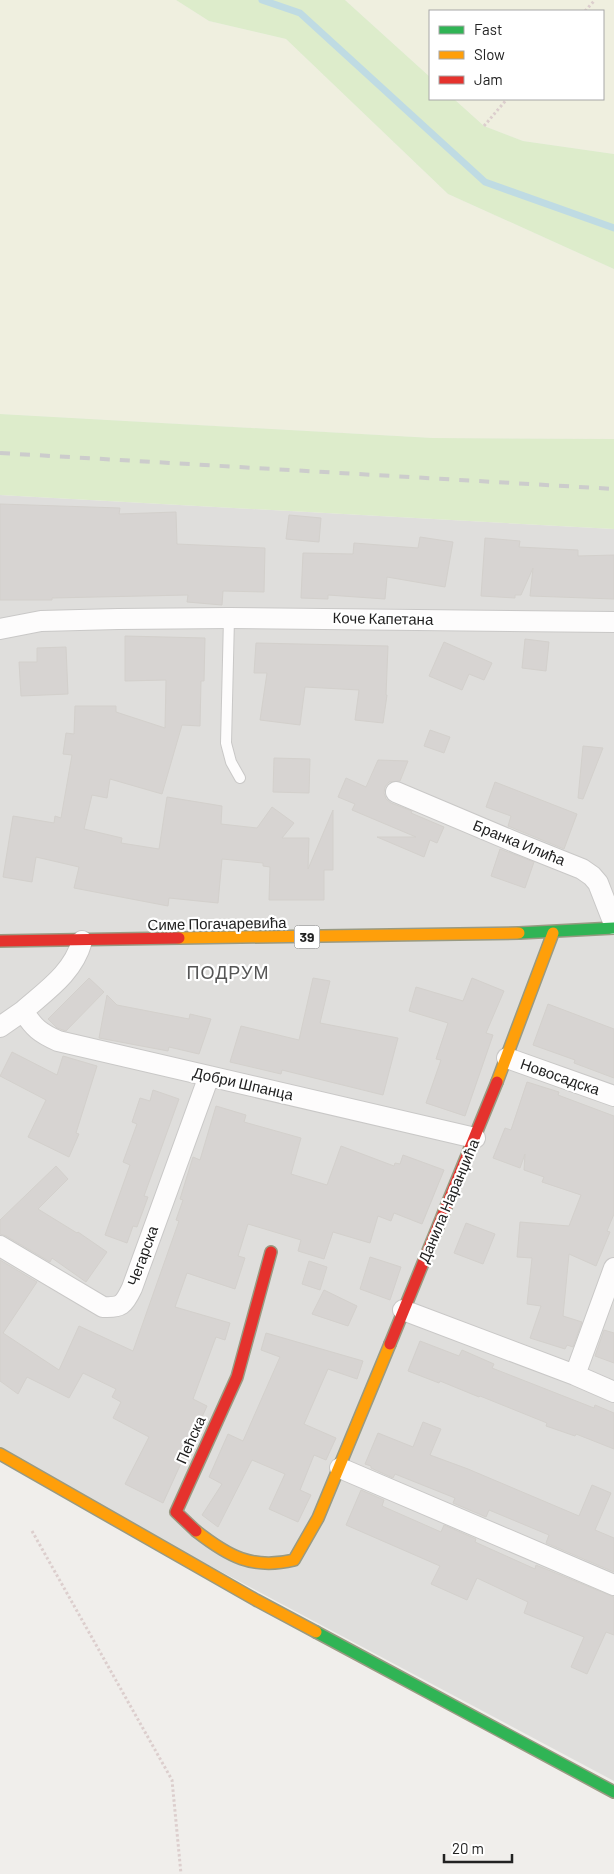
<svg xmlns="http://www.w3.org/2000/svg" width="614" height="1874" font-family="Barlow,sans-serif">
  <rect width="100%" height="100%" fill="#f0eeeb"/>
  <path fill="#dfdedc" d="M0,495l614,34v1252l-614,-327z"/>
  <path fill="#efefdf" d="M0,0h176l33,21 77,18 162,155 166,75v170l-181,-1 -433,-24z
    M345,0h269v154l-91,-13 -39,-15 -30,-27h149v-88h-173v66z"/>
  <path fill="#ddeccb" d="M176,0h169l85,77v22h24l30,27 39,15 91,13v115l-166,-75 -162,-155 -77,-18z
    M0,414l433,24 181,1v90l-614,-34z"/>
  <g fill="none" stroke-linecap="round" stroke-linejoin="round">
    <path stroke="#bfdbe3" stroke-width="7" d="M262,0l38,13 185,169 129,46"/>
  </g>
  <path fill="#d7d4d2" stroke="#d3d0cc" d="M0,504l120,4 -1,6 57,-2 1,32 88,4 -1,44 -41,-1 -1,14 -35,-3 1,-7 -136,3v2h-52z
    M289,515l32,3 -2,24 -33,-3z
    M420,537l33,5 -8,45 -58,-10 -2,22 -57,-4v4l-27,-1 2,-45 50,1 1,-11 64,5z
    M485,538l35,3 -1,6 59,3v6l36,-1v44l-84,-3 3,-28 -12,27h-6v3l-34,-2z
    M125,636l80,2 -1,43h-3l-1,45 -18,-1 -20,69 -52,-15 -3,19 -15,-3 -8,34 38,9 -1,5 38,6 8,-52 55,9 -1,18 36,4 15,-21 22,16 -12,15h27l-1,31 25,-59v60h-9v30h-55l1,-33 -7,-1v-3l-41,-4 -4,44 -49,-5 -1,8 -94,-18 5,-21 -43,-10 -4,25 -29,-5 10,-61 41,7 1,-7 6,2 11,-63 -9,-1 3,-21 8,1 1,-28h41v6l49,16 1,-48 -41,1z
    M525,639l24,3 -3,29 -24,-3z
    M444,642l48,21 -8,17 -15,-6 -7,16 -33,-14z
    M256,643l132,3 -2,49h1l-4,28 -28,-3 4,-30 -54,-3 -5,38 -40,-5 7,-47h-13z
    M66,647l2,47 -47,2 -2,-34h18v-14z
    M430,730l20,7 -6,16 -20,-7z
    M583,746l20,2 -20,51 -5,-1z
    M274,758l36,1 -1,34 -36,-1z
    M378,760l30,1 -8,20 -11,1 -4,5 -1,6 2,6 5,4 21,8 -1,2 33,14 -7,16 -7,-3 -6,17 -47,-20h39l-64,-27 3,-6 -17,-7 8,-19 20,9z
    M495,782l82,32 -13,35 -56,-23 3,-10 -25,-9z
    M500,849l34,13 -9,26 -34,-12z
    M89,978l15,14 -38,39 -9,-3 -9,-9z
    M313,978l17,3 -10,42 78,15 -15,57 -101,-25 -1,4 -51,-12 11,-36 58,14z
    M472,978l32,13 -18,42 7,2 -28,81 -39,-13 15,-43 -5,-1 12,-36 -39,-12 7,-24 47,14z
    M107,995l10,10 72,14 1,-5 21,5 -12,35 -30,-7 -1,4 -69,-13z
    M548,1004l66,25v49l-40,-15 1,-3 -42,-15z
    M12,1052l45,23 6,-19 34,10 -21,67 3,1 -10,23 -41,-20 18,-37 -46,-24z
    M527,1082l32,10 -1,3 56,21v98l-7,17 3,1 -14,34 -27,-12 -6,62 19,6 -9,25 -6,-2 -2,4 -35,-11 11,-32 -14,-2 5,-46 -15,-1 3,-35 49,4 12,-31 -39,-13 2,-5 -20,-7 1,-16 -5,14 -27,-10 12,-30 6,2z
    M153,1090l26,9 -35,97 4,1 -11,30 -4,-1 -6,17 -22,-8 25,-70 -7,-3 14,-38 -5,-2 8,-24 10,3z
    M216,1106l30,9 -2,7 57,16 -10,36 36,11 14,-39 53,20 1,-3 5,1 3,-9 41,15 -22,54 -28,-11 -3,8 -13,-5 -8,27 -37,-11 -9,27 -26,-8 3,-11 -53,-16 -10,32 7,2 -10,31 -48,-16 -12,34 55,16 -5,17 -9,-3 -23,62 14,7 -44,97 -38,-19 24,-47 -36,-19 8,-16 -9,-5 4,-8 -33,-16 -14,25 -42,-21 -9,17 -18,-13v-121l37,22 -34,51 56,37 20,-44 54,25 46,-130 -3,-1 7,-20 -3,-1 13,-42 7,3z
    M56,1166l12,13 -30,30 39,24 1,-1 29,20 -21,30 -34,-24 -2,4 -44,-26 -6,-2v-14z
    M466,1223l29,11 -12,30 -29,-11z
    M370,1257l31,10 -11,33 -30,-11z
    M309,1261l18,6 -7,23 -18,-6z
    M324,1290l33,16 -9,20 -36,-12z
    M604,1330l10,3v30l-19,-7z
    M266,1333l97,28 -6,18 -29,-10 -24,55 32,14 -10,22 -12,-5 -14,35 11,5 -13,27 -29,-13 16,-35 -33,-14 -34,67 -16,-12 20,-31 -13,-7 19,-43 15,7 37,-84 -19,-7z
    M420,1341l39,15 3,-6 32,14 -2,4 102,40 1,-3 19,8v36l-38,-15 -1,2 -29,-10 1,-3 -67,-27 -1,1 -39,-16 -1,2 -31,-12z
    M423,1422l18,7 -11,26 38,14 111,47 13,-31 19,8 -16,37 19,8v34l-68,-29 3,-8 -60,-25 -3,7 -33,-14 2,-5 -60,-24 -2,4 -22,-10v-2l-6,-2 13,-31 35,14z
    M361,1490l23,10 -2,6 59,26 3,-7 32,14 -1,3 60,27 1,-4 78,32v38l-8,-3 -19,42 -16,-7 13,-30 -60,-24 4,-11 -51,-24 -10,22 -36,-16 9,-18 -94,-41z"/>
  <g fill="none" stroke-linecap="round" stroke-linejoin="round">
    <defs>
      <path id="lane" d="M229,618l-3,125 5,19 9,16"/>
      <path id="street" d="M0,629l41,-8 77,-2 111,-1 385,4
        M396,792l121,51 65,26 10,7 6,7 16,41
        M23,1011c24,-21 50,-38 59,-70
        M0,1027l23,-16c11,17 17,22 35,30l417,97
        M507,1058l107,38
        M0,1246l103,61c18,1 21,-2 29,-19l77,-212
        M403,1310l172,65 39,17
        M575,1375l39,-107
        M340,1468l274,117"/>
      <path id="fast" d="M519,933l95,-5
        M316,1632l298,160"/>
      <path id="slow" d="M179,938l340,-5
        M497,1082l56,-149
        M0,1454l256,146 60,32
        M196,1531c32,25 56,39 98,29l24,-42 72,-174"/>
      <path id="jam" d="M0,941l179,-3
        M390,1344l107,-262
        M196,1531l-20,-19 61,-135 34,-125"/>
    </defs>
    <use href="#lane" stroke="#c9c8c7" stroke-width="12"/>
    <use href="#street" stroke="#c9c8c7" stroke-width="22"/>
    <use href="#fast" stroke="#999a82" stroke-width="14"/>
    <use href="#slow" stroke="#999a82" stroke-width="14"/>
    <use href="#jam" stroke="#999a82" stroke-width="14"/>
    <path stroke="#dccecd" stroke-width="3" stroke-dasharray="2.5 2.5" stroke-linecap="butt" d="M585,11l10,-11
      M484,126l23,-27
      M32,1531l140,249 9,94"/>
    <use href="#lane" stroke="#fdfcfc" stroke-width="10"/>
    <use href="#street" stroke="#fdfcfc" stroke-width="20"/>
    <use href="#fast" stroke="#30b455" stroke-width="11"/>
    <use href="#slow" stroke="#ff9f0a" stroke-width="11"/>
    <use href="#jam" stroke="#e5322d" stroke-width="11"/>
    <path stroke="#ccc" stroke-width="4" stroke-dasharray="10 10" stroke-linecap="butt" d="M0,453l614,36"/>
  </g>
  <g text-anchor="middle" stroke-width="4.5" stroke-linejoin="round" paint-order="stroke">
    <rect fill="#fff" stroke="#646464" stroke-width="1" x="294.5" y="925.5" width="25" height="23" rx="4"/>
    <g font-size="14" font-weight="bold" fill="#222">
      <text x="307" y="942">39</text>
    </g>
    <g font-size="15" fill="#222" stroke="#fff">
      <text transform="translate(383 619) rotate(1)" y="5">Коче Капетана</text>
      <text transform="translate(519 843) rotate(22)" y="5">Бранка Илића</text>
      <text transform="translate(217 924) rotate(-1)" y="5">Симе Погачаревића</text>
      <text transform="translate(560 1077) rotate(19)" y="5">Новосадска</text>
      <text transform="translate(243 1084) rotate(13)" y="5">Добри Шпанца</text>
      <text transform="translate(449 1201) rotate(-67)" y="5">Данила Наранџића</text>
      <text transform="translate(143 1256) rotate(-70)" y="5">Чегарска</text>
      <text transform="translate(191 1440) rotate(-66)" y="5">Пећска</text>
    </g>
    <g font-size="18" letter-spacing="1" fill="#555" stroke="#fff">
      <text x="228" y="979">ПОДРУМ</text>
    </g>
  </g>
  <rect x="429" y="10" width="175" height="90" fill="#ffffff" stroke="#a7a7a7"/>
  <rect x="439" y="26" width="25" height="8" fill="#30b455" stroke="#a7a7a7"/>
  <text x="474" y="35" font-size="15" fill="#222222">Fast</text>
  <rect x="439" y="51" width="25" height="8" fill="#ff9f0a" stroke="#a7a7a7"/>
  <text x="474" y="60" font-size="15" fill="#222222">Slow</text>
  <rect x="439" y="76" width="25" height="8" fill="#e5322d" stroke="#a7a7a7"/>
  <text x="474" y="85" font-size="15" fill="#222222">Jam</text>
  <path d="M444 1854v8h68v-8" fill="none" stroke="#222222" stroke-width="2.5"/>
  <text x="452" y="1854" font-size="15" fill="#222222" stroke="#ffffff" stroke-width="4" paint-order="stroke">20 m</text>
</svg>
